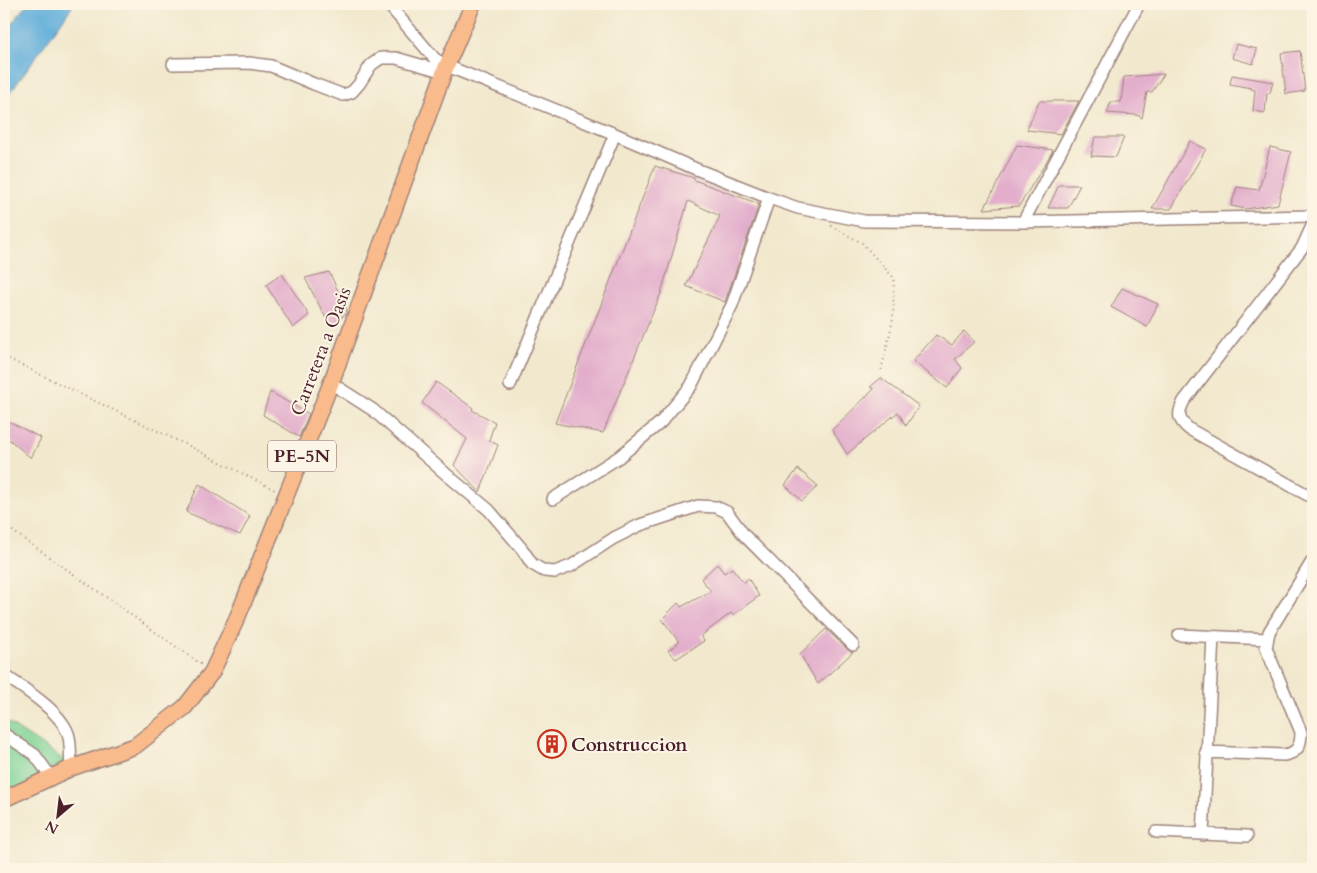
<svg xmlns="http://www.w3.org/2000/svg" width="1317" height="873" font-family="Cardo,serif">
  <rect width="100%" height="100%" fill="#fcf5e5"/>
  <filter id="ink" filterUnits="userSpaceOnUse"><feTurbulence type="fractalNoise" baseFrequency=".02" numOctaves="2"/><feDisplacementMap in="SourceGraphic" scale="10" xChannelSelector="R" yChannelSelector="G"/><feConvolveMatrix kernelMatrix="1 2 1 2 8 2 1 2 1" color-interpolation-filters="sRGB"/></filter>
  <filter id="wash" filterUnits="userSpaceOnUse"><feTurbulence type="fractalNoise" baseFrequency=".0096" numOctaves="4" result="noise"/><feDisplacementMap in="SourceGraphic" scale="20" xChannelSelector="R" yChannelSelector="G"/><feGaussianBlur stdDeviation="1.12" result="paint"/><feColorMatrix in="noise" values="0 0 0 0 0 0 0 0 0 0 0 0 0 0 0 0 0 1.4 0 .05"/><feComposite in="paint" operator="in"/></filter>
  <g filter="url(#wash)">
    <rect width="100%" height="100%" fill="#f1e8cd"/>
    <path fill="#7dd294" stroke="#647860" d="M4,720l63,42 -63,33z"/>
    <path fill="#60aeda" stroke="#556682" d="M27,4h47l-70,97v-68z"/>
    <g id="blocks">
      <path fill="#e3aecc" d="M1236,44l21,5 -4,15 -21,-6z
        M1300,51l5,40 -19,3 -5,-41z
        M1164,74l-12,18h-5l-5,26 -5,-3 -30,-2 4,-11h10l3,-25z
        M1232,75l41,7 -3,11h-3l-2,20 -12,-2 2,-21 -4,-1v-1l-21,-4z
        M1039,101h40l-18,33 -34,-4z
        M1095,137h29l-8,20 -25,-1z
        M1190,141l16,8 -35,60h-19z
        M1017,145l36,5 -8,14 -26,42 -35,3z
        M1270,147l21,5 -13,52 -32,5 -15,-3 6,-19 22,3z
        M655,166l39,12v2l65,24 -34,98 -39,-16 34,-70 -32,-15 -27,92 -58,140 -48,-10z
        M1059,185h21l-12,23h-20z
        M329,272l18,38 -1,4 -16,12 -25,-48z
        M282,274l27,41 -16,13 -27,-43z
        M1122,288l36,16 -11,23 -36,-20z
        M964,331l10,11 -19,17 7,9 -15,20 -34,-27 23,-26 16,10z
        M881,378l38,28 -13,20 -8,-14 -51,42 -15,-24 42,-41 -4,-2z
        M436,382l37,26 -1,2 23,12 -6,18 9,5 -18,47 -26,-27 13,-26 -45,-36z
        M270,392l39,22 -10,23 -36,-22z
        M8,421l33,17 -10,20 -27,-23v-4z
        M798,469l20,17 -16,15 -17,-16z
        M199,484l51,32 -10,19 -54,-23z
        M717,564l7,9 8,-5 12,15 4,-5 11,18 -26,19 -2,-2 -30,23 3,5 -28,18 -8,-8 11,-9 -17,-23 16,-16 3,4 30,-16 -10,-12z
        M826,629l22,21 5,2 -35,32 -18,-30z
        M545,732l20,13 -7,11 -20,-13z"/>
    </g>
  </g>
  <g filter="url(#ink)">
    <use href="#blocks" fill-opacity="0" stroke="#9e847c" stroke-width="1"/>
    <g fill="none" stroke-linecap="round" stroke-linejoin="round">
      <defs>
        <path id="minor" d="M388,4l47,55 12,7 168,68 81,35 73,29 29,10 66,13 159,1 290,-6
          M173,64l76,-1 22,3 43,18 29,11 9,-3 7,-8 12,-19 10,-7h15l48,14
          M1023,222l116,-218
          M1313,224l-11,24 -118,153c-7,13 -6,19 5,28l124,69
          M331,383l42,27 73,64 43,36 33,39 10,15 12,7 11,1 16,-6 43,-28 26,-13 58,-19 18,1 11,5 17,23 109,110
          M510,385l105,-251
          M553,499l66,-42 42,-35 30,-36 41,-81 37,-107
          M1179,635l88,4
          M4,675c19,13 60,38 65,62 2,10 1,21 2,31
          M4,734l31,21 16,22
          M1206,752l78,3c14,-2 17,-10 17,-23l-35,-84 3,-16 44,-72
          M1156,832l91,4
          M1203,835l10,-198"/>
        <path id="major" d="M4,799l67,-31 64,-22 50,-39 27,-35 26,-56 93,-233 113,-311 29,-68"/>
      </defs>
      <use href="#minor" stroke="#9e847c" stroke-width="14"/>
      <use href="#major" stroke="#9e847c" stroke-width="18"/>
      <path stroke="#9e847c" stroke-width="2" stroke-dasharray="1 4" stroke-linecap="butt" d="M831,226l31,17 32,35 -1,42 -12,51
        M4,358h3l69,34 113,54 86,44
        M4,525l198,140"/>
      <use href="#minor" stroke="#fff" stroke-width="11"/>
      <use href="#major" stroke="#fabb8c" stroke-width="15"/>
    </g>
  </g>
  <defs>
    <symbol id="building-ring" viewBox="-11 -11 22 22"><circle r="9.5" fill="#fcf5e5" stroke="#c8321e" stroke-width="1.5"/><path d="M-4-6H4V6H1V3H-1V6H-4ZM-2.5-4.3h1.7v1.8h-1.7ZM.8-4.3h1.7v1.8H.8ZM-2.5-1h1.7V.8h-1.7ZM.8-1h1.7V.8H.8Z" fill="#c8321e"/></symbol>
  </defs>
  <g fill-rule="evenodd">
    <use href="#building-ring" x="536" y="728" width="32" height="32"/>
  </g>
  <g text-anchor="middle" stroke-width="4" stroke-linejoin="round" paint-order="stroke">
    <rect fill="#fcf5e5" stroke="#7f5f63" stroke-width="1" x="268" y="440.5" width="68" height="31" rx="4"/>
    <g font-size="18" font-weight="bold" fill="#4a1f2b">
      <text x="302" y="462">PE-5N</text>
    </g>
    <g font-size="19" fill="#4a1f2b" stroke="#fcf5e5">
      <text transform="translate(320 351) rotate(-69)" y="7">Carretera a Oasis</text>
    </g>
    <g font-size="19" font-weight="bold" fill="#4a1f2b" stroke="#fcf5e5" text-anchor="start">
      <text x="571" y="751">Construccion</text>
    </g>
  </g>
  <rect width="1317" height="873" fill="none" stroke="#fcf5e5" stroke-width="20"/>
  <g transform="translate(58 816) rotate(208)" stroke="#fcf5e5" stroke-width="4" paint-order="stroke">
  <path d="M0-4L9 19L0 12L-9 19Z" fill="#4a1f2b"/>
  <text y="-8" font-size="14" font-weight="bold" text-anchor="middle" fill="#4a1f2b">N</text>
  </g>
</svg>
